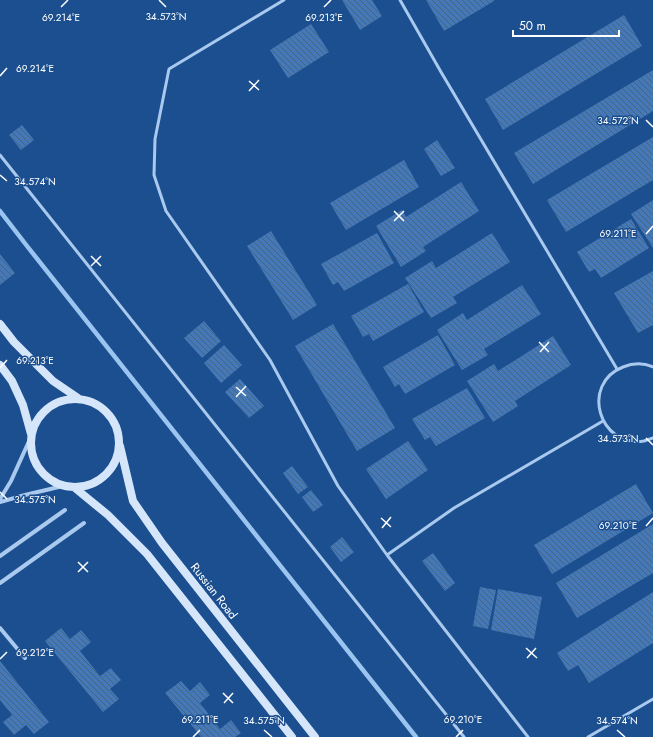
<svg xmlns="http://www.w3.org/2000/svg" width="653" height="737" font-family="Jost,sans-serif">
  <defs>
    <pattern id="building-back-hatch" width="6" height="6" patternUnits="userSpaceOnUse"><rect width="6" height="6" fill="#4478b7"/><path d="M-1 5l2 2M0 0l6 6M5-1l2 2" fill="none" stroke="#486282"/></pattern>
  </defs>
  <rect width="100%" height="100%" fill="#1b4f8f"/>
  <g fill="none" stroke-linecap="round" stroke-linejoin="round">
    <path stroke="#9cc4f0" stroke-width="4.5" d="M0,211l27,35 389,491"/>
  </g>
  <path fill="url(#building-back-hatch)" d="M342,0h30l10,16 -22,14z
    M426,0h68v1l-50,30z
    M624,15l18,31 -139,84 -18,-31z
    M311,24l18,28 -41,26 -18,-28z
    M653,70v41l-120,73 -19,-31z
    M22,125l12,15 -13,10 -12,-15z
    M653,137v43l-87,52 -19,-32z
    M437,140l18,28 -14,8 -17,-27z
    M404,160l15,27 -73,43 -16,-27z
    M461,182l18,29 -56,36 3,4 -25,16 -25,-41 26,-16 4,7z
    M653,200v48l-22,-34z
    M631,219l18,29 -48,30 -6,-9 -6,3 -12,-20z
    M271,231l46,74 -24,15 -46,-74z
    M377,233l17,30 -50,28 -6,-9 -5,3 -12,-21z
    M492,233l18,29 -57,35 4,6 -26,15 -26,-40 27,-17 4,7z
    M0,254l15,19 -15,12z
    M653,271v54l-15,8 -24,-40z
    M408,284l16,28 -51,29 -4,-7 -6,3 -12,-21z
    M522,285l19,29 -57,35 4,6 -26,15 -25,-40 26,-17 4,7z
    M204,321l17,20 -19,17 -18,-20z
    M333,324l62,104 -38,23 -62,-105z
    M438,335l17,30 -50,29 -6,-10 -4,3 -12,-20z
    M553,336l18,29 -56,36 3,5 -25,16 -26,-41 27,-17 4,7z
    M224,345l18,20 -21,18 -17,-20z
    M240,379l24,27 -15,12 -24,-26z
    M467,388l18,30 -49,28 -6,-9 -5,3 -13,-21z
    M408,441l20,29 -42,29 -20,-30z
    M292,466l16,21 -10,7 -15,-21z
    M636,484l17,29 -101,61 -18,-29z
    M311,490l12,15 -10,7 -11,-15z
    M653,524v49l-76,45 -21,-35z
    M342,537l12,15 -13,10 -11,-15z
    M433,553l22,30 -10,8 -23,-30z
    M480,587l16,3 -8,39 -15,-3z
    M498,589l44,8 -8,42 -43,-9z
    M653,592v51l-64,40 -11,-18 -10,6 -11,-18z
    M61,628l9,11 11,-9 10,12 -11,9 20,25 11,-8 10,12 -11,9 9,10 -16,13 -58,-71z
    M0,661l49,61 -15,12 -8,-9 -12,10 -11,-13 9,-7 -12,-15z
    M181,681l9,10 10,-9 10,13 -10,8 20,26 11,-9 10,13 -6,4h-34l-36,-44z"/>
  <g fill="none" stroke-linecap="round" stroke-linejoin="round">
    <path stroke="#a9c9ee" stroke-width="3" d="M284,0l-115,69 -14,70 -1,36 12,36 104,149 68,126 49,69 141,182
      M400,0l41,72 176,297
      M0,155l464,582
      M653,367c-9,-4 -20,-4 -30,0 -43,17 -24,81 21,74 3,-1 6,-2 9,-3
      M387,555l67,-47 149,-87
      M588,737l65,-38"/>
    <path stroke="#a9c9ee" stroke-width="4" d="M0,499l11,-18 19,-42
      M0,502l25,-7 38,-9
      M0,556l65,-46
      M0,583l84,-60
      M0,628l25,30"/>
    <path stroke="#d6e6fa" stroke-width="8" d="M0,324l14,18 39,39 25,17
      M0,365l12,16 11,24 8,29
      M31 443a44 44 0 1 1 88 0a44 44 0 1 1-88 0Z
      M120,446l13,55 29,42 153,194
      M75,488l33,27 39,39 145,183"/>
  </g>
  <path fill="none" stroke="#fff" stroke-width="1.5" d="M159,0l7,7M61,7l7,-7M324,7l7,-7M0,76l7,-8M249,81l10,9M249,91l10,-11M646,120l7,7M0,175l7,6M394,211l10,10M394,221l10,-10M646,234l7,-8M91,256l10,10M91,266l10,-10M539,342l10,10M540,352l9,-10M0,368l7,-8M236,387l10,9M236,397l10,-11M646,438l7,7M0,492l7,7M381,518l10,9M646,526l7,-8M382,528l9,-11M78,562l10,10M78,572l10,-10M526,648l11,10M527,658l9,-10M0,659l7,-7M223,693l10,10M224,703l9,-10M264,730l8,7M617,730l8,7M193,737l7,-7M456,737l7,-7"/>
  <g text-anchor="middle" stroke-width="3" stroke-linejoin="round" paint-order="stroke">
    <g font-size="12" fill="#fff" stroke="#1b4f8f">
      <text transform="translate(214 591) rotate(52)" y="4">Russian Road</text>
    </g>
  </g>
  <g font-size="10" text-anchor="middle" fill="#fff" stroke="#1b4f8f" stroke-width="3" stroke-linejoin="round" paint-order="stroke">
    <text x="166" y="20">34.573°N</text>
    <text x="61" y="21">69.214°E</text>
    <text x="324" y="21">69.213°E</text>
    <text x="35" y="72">69.214°E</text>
    <text x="618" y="124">34.572°N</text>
    <text x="35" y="185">34.574°N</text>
    <text x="618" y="237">69.211°E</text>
    <text x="35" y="364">69.213°E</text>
    <text x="618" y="442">34.573°N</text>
    <text x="35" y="503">34.575°N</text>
    <text x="618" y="529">69.210°E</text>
    <text x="35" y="656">69.212°E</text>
    <text x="200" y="723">69.211°E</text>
    <text x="463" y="723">69.210°E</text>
    <text x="264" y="724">34.575°N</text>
    <text x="617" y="724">34.574°N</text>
  </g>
  <path d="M513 30v6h106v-6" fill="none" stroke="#ffffff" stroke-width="2"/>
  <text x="519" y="30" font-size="12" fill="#ffffff" stroke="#1b4f8f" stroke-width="3" paint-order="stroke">50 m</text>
</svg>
